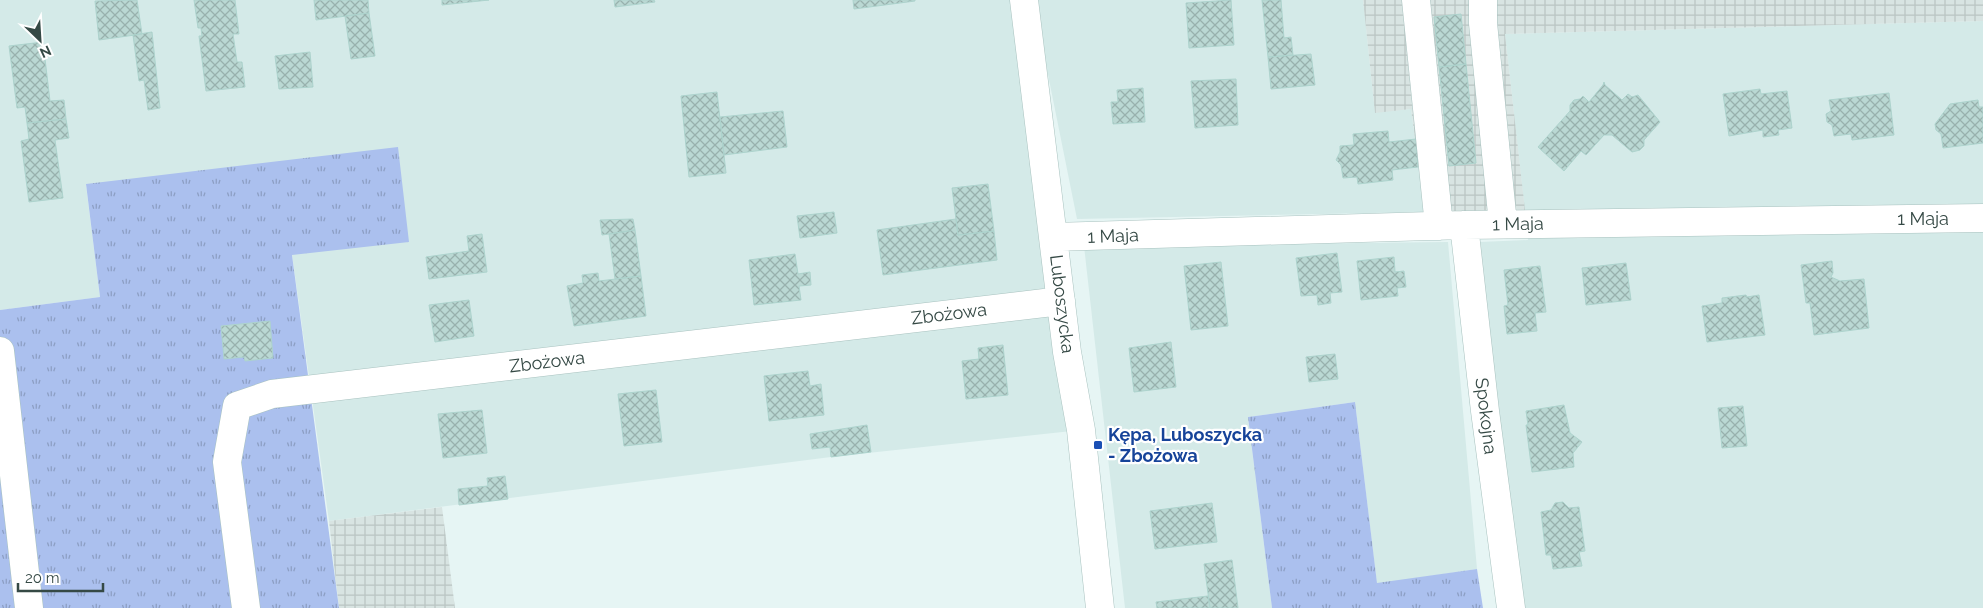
<svg xmlns="http://www.w3.org/2000/svg" width="1983" height="608" font-family="Raleway,sans-serif">
  <defs>
    <pattern id="industrial-grid" width="8" height="8" patternUnits="userSpaceOnUse" patternTransform="scale(1.25)"><rect width="8" height="8" fill="#d8e4e2"/><path d="M0 4h8M4 0v8" fill="none" stroke="#bac5c3"/></pattern>
    <pattern id="grass-tufts" width="24" height="20" patternUnits="userSpaceOnUse" patternTransform="scale(1.25)"><rect width="24" height="20" fill="#abc0ee"/><path d="M3 7l-1-3M5 7V3M7 7l1-3M15 17l-1-3M17 17v-4M19 17l1-3" fill="none" stroke="#8c9ec3"/></pattern>
    <pattern id="building-cross-hatch" width="8" height="8" patternUnits="userSpaceOnUse" patternTransform="scale(1.25)"><rect width="8" height="8" fill="#bad8d3"/><path d="M0 0l8 8M0 8l8-8" fill="none" stroke="#98b1ad"/></pattern>
  </defs>
  <rect width="100%" height="100%" fill="#e6f5f4"/>
  <path fill="#d4eae8" d="M0,0h1024l57,430 -250,27 -502,64 -37,-267 117,-13 -323,-56 14,112 -100,13z
    M1033,0h330l12,112 36,-3 14,103 -348,7z
    M1983,21v587h-460l-28,-223 -15,-143 48,-2 -23,-206z
    M1448,242l29,327 -100,15 -22,-182 -107,15 24,191h-147l-41,-362z"/>
  <path fill="url(#industrial-grid)" d="M1363,0h620v21l-478,13 20,176 -100,2 -14,-103 -36,4z
    M442,507l13,101h-116l-10,-87z"/>
  <path fill="url(#grass-tufts)" d="M398,147l11,95 -117,13 47,353h-339v-298l100,-13 -14,-113z
    M1355,402l22,181 100,-14 6,39h-211l-24,-191z"/>
  <path fill="url(#building-cross-hatch)" stroke="#add3cd" d="M137,0l5,34 -43,6 -4,-39z
    M194,0h41l4,34h-6l4,28h5l3,25 -39,4 -7,-55h3l-1,-8h-3z
    M314,0h54l1,13 -53,7z
    M442,0h47l-47,5z
    M614,0h40l1,2 -40,5z
    M853,0h62v1l-61,8z
    M1231,0l3,45 -45,3 -3,-45z
    M1262,0h19l3,38 7,-1 2,18 -25,2z
    M369,13l6,43 -24,3 -6,-43z
    M1461,14l5,50 -27,3 -5,-50z
    M152,32l8,76 -12,2 -4,-30 -5,1 -6,-46z
    M43,42l7,59 14,-1 2,19 -39,4 -2,-16 -8,1 -8,-62z
    M310,52l3,35 -34,2 -4,-33z
    M1311,54l4,31 -44,4 -3,-32z
    M1466,64l10,99 -27,3 -10,-99z
    M1236,79l2,46 -43,3 -4,-47z
    M1604,82l1,3 17,15 6,-6 4,3 6,-2 22,27 -16,18v6l-4,4 -8,2 -20,-17h-8l-18,20 -5,-4 -17,20 -26,-24 32,-36v-6l4,-5 6,-1 3,-3 6,6 14,-17z
    M1143,88l2,34 -32,2 -2,-22h7l-1,-12z
    M1760,89l1,5 26,-3 5,37 -14,2 1,5 -16,2v-7l-34,6 -6,-42z
    M717,92l9,81 -37,4 -8,-81z
    M1889,93l5,42 -42,5 -1,-6 -17,2 -2,-11 -5,-3 -1,-8 5,-3 -2,-11z
    M1978,100l1,7h4v36l-40,5 -2,-14 -5,-4 -1,-6 15,-20z
    M783,111l4,36 -63,8 -4,-38z
    M66,119l3,19 -14,2 8,58 -34,4 -8,-61 8,-2 -2,-16z
    M1388,131l1,11 27,-3 2,28 -26,3 1,10 -35,4 -1,-7 -14,1 -2,-13 -5,-5 4,-8v-6l14,-1 -1,-11z
    M988,184l6,47 -36,4 -6,-47z
    M834,212l3,21 -37,5 -3,-22z
    M633,219l2,11 -33,5 -2,-15z
    M956,219l2,16 36,-4 3,29 -114,15 -6,-45z
    M635,230l6,46 -26,3 -6,-45z
    M482,234l5,38 -58,7 -3,-22 43,-6 -2,-15z
    M1337,253l5,39 -12,1 1,10 -13,2 -1,-10 -16,1 -5,-38z
    M795,254l3,20 12,-2 1,13 -12,1 2,14 -47,5 -5,-45z
    M1394,257l1,15 9,-1 2,16 -9,1 1,8 -37,4 -4,-39z
    M1832,261l1,12 -2,4 9,4 24,-2 5,49 -55,7 -4,-32h-4l-5,-38z
    M1221,262l7,64 -37,4 -7,-64z
    M1626,263l5,37 -45,5 -4,-37z
    M1540,266l6,46 -11,1 2,18 -30,3 -3,-28 4,-1 -4,-35z
    M598,273l1,8 42,-5 5,40 -72,10 -7,-40 16,-3 -1,-8z
    M1746,295l1,2 12,-2 6,40 -58,7 -5,-36 20,-3v-5z
    M469,300l5,36 -39,6 -6,-37z
    M270,321l3,37 -28,3 -1,-4 -20,2 -3,-33z
    M1171,342l5,45 -42,5 -5,-44z
    M1003,345l5,50 -42,4 -4,-38 17,-2 -1,-11z
    M1335,354l3,25 -29,3 -3,-25z
    M808,371l2,15 11,-2 3,31 -55,6 -5,-45z
    M656,390l6,52 -38,4 -6,-52z
    M1564,405l6,28 12,9 -9,11 1,14 -42,5 -6,-47h2l-2,-14z
    M1743,406l4,40 -25,2 -4,-40z
    M482,410l5,43 -44,5 -5,-44z
    M867,425l4,27 -40,5 -1,-10 -18,2 -2,-15z
    M505,476l3,23 -49,6 -1,-16 30,-3 -1,-8z
    M1563,502l6,6 10,-1 6,44 -6,1 3,14 -29,3 -2,-14h-5l-5,-43 10,-2 4,-7z
    M1212,503l5,39 -62,7 -5,-38z
    M1232,560l6,48h-28l-6,-44z
    M1208,596l2,12h-53l-1,-6z"/>
  <g fill="none" stroke-linecap="round" stroke-linejoin="round">
    <defs>
      <path id="minor" d="M1024,0l43,352 14,78 19,178
        M1416,0l23,226
        M1483,0v23l20,201
        M1464,225l21,186 26,197
        M1053,237l411,-12 519,-7
        M0,351l29,257
        M246,608l-19,-146 10,-56 35,-12 789,-93"/>
    </defs>
    <use href="#minor" stroke="#a8c2bf" stroke-width="29"/>
    <use href="#minor" stroke="#fff" stroke-width="28"/>
  </g>
  <rect fill="#1a4fb4" stroke="#fff" stroke-width="2" x="1093" y="440" width="10" height="10" rx="2.5"/>
  <g text-anchor="middle" stroke-width="4.5" stroke-linejoin="round" paint-order="stroke">
    <g font-size="18" fill="#354945" stroke="#fff">
      <text x="1923" y="225">1 Maja</text>
      <text transform="translate(1518 224) rotate(-1)" y="6">1 Maja</text>
      <text transform="translate(1113 236) rotate(-2)" y="6">1 Maja</text>
      <text transform="translate(1062 304) rotate(83)" y="6">Luboszycka</text>
      <text transform="translate(949 314) rotate(-7)" y="6">Zbożowa</text>
      <text transform="translate(547 362) rotate(-7)" y="6">Zbożowa</text>
      <text transform="translate(1486 416) rotate(83)" y="6">Spokojna</text>
    </g>
    <g font-size="18" font-weight="bold" fill="#164399" stroke="#fff" text-anchor="start">
      <text x="1108" y="441">Kępa, Luboszycka<tspan x="1108" dy="21">- Zbożowa</tspan></text>
    </g>
  </g>
  <g transform="translate(40 40) rotate(155)" stroke="#ffffff" stroke-width="4" paint-order="stroke">
  <path d="M0-4L9 19L0 12L-9 19Z" fill="#354945"/>
  <text y="-8" font-size="14" font-weight="bold" text-anchor="middle" fill="#354945">N</text>
  </g>
  <path d="M18 583v8h85v-8" fill="none" stroke="#354945" stroke-width="2.5"/>
  <text x="25" y="583" font-size="15" fill="#354945" stroke="#ffffff" stroke-width="4" paint-order="stroke">20 m</text>
</svg>
